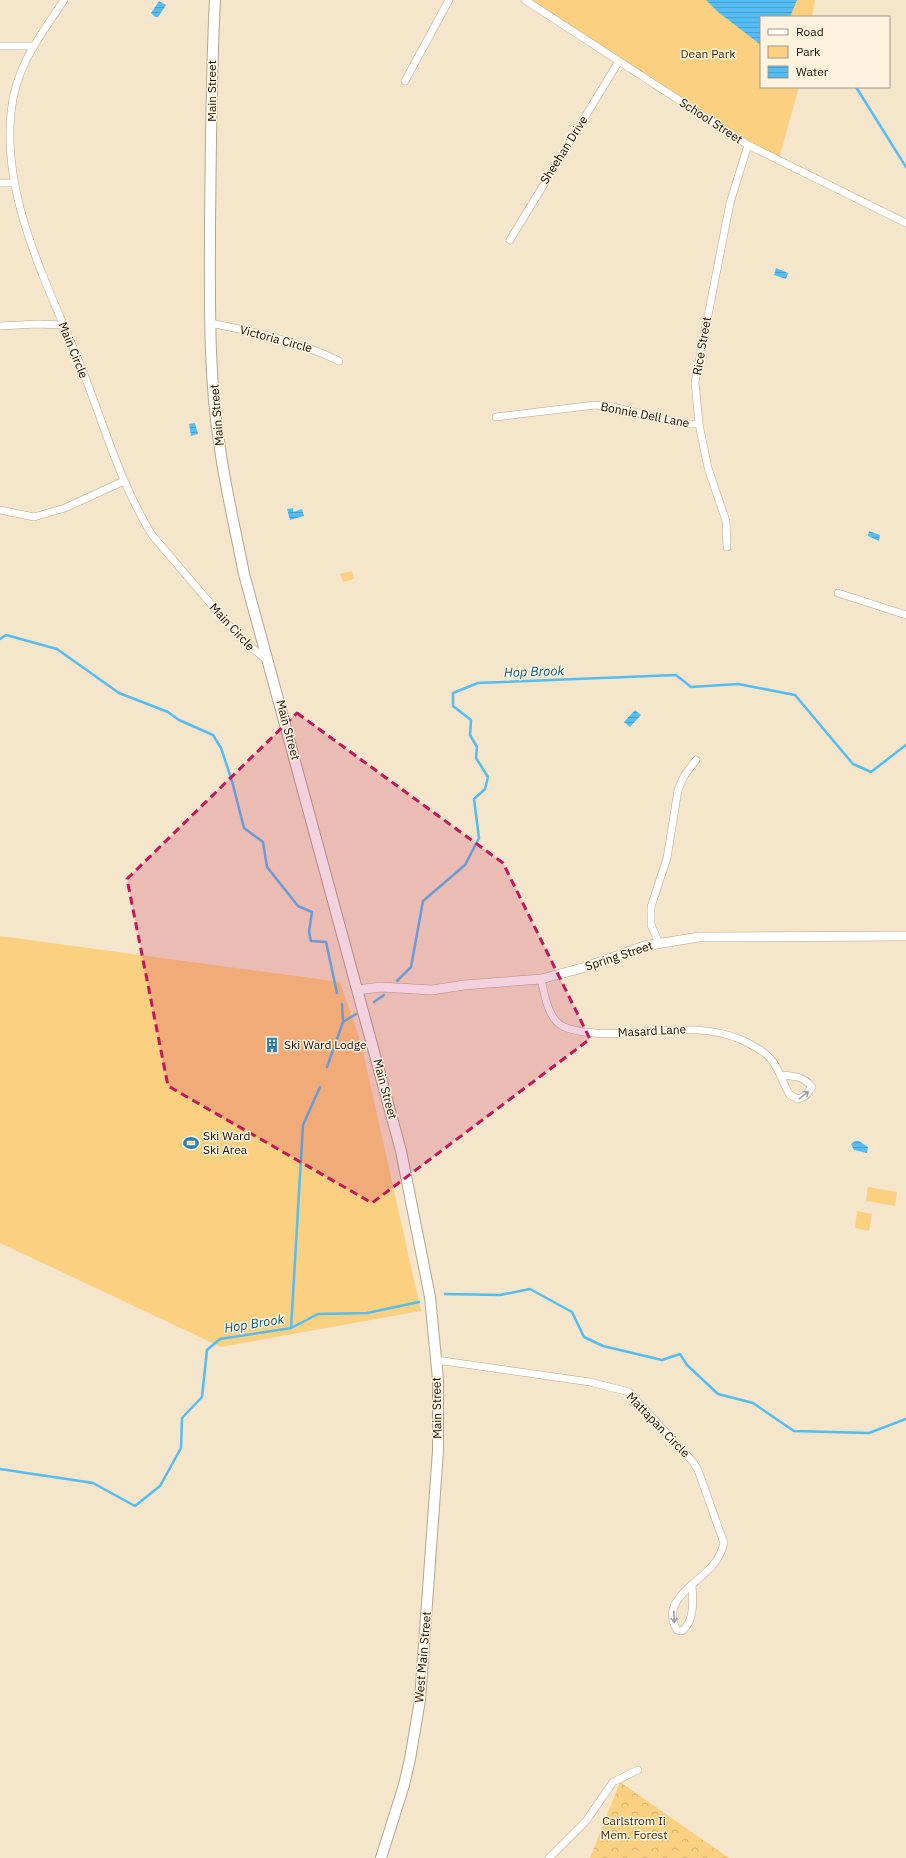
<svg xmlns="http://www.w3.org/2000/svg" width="906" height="1858" font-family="'IBM Plex Sans',sans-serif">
  <defs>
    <pattern id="forest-crowns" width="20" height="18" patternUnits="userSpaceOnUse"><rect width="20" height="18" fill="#fcd081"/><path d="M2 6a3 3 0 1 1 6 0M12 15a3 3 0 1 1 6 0" fill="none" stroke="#d7b16e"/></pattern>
    <pattern id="water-rules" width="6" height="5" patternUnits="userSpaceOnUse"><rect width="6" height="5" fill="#55bcf4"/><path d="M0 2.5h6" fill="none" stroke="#49a0d0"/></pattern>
  </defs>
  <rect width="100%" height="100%" fill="#f4e5cb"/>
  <path fill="url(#forest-crowns)" d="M620,1782l109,76h-139z"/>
  <path fill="#fcd081" d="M530,0h285l-3,17h-51v70h38l-20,72 -29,-15z
    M352,571l2,8 -11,3 -3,-8z
    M0,936l340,46 21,61 60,268 -200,36 -221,-104z
    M868,1187l29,5 -2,14 -29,-5z
    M857,1211l15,3 -3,17 -14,-3z"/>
  <path fill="url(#water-rules)" d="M706,0h91l-7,17h-29v28l-43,-33z
    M159,1l7,4 -8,12h-3l-4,-4z
    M776,268l12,5 -2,6 -12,-4z
    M195,423l3,11 -7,2 -2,-12z
    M293,508v4l9,-3 2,7 -14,4 -3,-11z
    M869,531l11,4 -1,6 -11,-5z
    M635,710l6,5 -11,12 -6,-5z
    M855,1141h4l9,6 -1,6 -13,-3 -3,-6z"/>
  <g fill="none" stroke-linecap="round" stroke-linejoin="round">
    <path stroke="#55bcf4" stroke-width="2.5" d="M856,87l50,80
      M0,639l6,-4 51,14 62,44 49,19 11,8 34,15 8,13 11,33 12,47 19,14 4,25 31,39 14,6 -3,20 2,9 15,1 11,51
      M397,981l14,-14 12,-66 42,-36 14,-27 -5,-39 11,-10 3,-12 -12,-19 1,-11 -7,-12 1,-15 -18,-14v-13l25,-10 198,-8 15,12 47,-3 57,11 58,69 18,8 35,-27
      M374,1002l10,-7
      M342,1004l1,18
      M327,1067l16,-45 13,-8
      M445,1294l55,1 30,-6 42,23 12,25 19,9 59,14 18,-6 7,11 31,29 35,9 41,28 75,2 37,-14
      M291,1328l27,-14 49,-1 52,-11
      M0,1469l93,14 42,23 25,-20 21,-38 1,-30 20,-21 5,-47 13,-11 71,-11 12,-203 17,-38"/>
    <defs>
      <path id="minor" d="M64,0c-24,36 -49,67 -53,113 -9,88 39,176 71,256 22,56 38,114 70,166l88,103 28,23
        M525,0l223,145 158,78
        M0,46h33
        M405,81l44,-81
        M0,183h15
        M510,240l109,-179
        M210,323c45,9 88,18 129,38
        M0,326l37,-2 26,1
        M496,417l99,-12 18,2 71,17h15
        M0,510l34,7 31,-9 59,-27
        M727,547l-1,-26 -18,-53 -9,-44 -4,-42 35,-179 18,-58
        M838,593l68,22
        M659,943l-8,-18v-18l16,-49 11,-68 6,-14 12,-16
        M541,979c3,13 6,32 15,42 7,8 18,9 28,11 53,7 107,-14 158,8 10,5 21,10 28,18 10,11 12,25 20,37l8,4 7,-3 7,-9c-9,-11 -18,-11 -31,-12
        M436,1360l154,22 39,10 64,70 5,8 26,73c-2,8 -5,15 -11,22 -15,18 -54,36 -36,65l5,1c13,-10 11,-32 10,-46
        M549,1858l37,-37 27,-39 25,-12"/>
      <path id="tertiary" d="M358,990l22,-3 52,3 32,-5 77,-6 45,-12 58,-21 55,-9 207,-1"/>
      <path id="secondary" d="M215,0c-4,74 -4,149 -5,223 0,75 -2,152 10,226 6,42 16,83 24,125l157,577 29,146 8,82v72l-18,249 -10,59 -6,26 -23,73"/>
    </defs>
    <use href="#minor" stroke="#b4a68d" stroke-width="8"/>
    <use href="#tertiary" stroke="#b4a68d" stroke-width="10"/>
    <use href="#secondary" stroke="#b4a68d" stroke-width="12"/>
    <use href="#minor" stroke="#fff" stroke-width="7"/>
    <use href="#tertiary" stroke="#fff" stroke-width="9"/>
    <use href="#secondary" stroke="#fff" stroke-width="10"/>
  </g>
  <defs><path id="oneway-shaft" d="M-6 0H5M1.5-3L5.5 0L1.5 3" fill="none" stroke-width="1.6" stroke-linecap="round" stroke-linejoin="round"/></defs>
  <g stroke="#a09e9b">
    <use href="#oneway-shaft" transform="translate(804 1095) rotate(-39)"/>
    <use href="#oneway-shaft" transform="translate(674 1617) rotate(88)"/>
  </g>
  <path fill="#c2185b" fill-opacity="0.2" stroke="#c2185b" stroke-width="3" stroke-dasharray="8 5" stroke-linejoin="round" d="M297,713l206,150 87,176 -218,164 -204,-117 -41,-207z"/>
  <defs>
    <symbol id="building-bare" viewBox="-9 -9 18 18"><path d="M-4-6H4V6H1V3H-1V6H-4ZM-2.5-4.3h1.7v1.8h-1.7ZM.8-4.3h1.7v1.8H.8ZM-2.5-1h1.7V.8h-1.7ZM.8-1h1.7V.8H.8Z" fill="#2581ae" stroke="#fff3de" stroke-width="2.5" paint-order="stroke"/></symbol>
    <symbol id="stadium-bare" viewBox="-9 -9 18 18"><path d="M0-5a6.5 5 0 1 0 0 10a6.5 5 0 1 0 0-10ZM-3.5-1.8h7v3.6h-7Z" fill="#2581ae" stroke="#fff3de" stroke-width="2.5" paint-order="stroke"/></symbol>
  </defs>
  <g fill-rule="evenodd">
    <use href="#building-bare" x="261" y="1034" width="22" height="22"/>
    <use href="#stadium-bare" x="180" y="1132" width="22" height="22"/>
  </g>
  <g text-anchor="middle" stroke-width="3" stroke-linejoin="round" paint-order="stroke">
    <g font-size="12" fill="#3b2800" stroke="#fff3de">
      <text x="708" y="58">Dean Park</text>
      <text x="634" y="1825">Carlstrom Ii<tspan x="634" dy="14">Mem. Forest</tspan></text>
    </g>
    <g font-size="12" fill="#120d05" stroke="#fff3de">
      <text transform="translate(212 91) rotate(-90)" y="4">Main Street</text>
      <text transform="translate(711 121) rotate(33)" y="4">School Street</text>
      <text transform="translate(564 150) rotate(-58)" y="4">Sheehan Drive</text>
      <text transform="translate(276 339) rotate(15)" y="4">Victoria Circle</text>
      <text transform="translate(702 346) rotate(-80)" y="4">Rice Street</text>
      <text transform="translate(73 350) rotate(68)" y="4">Main Circle</text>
      <text transform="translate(217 415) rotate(-95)" y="4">Main Street</text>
      <text transform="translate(645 415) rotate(11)" y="4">Bonnie Dell Lane</text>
      <text transform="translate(232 627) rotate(47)" y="4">Main Circle</text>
      <text transform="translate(288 730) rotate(75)" y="4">Main Street</text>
      <text transform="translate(619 956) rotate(-18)" y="4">Spring Street</text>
      <text transform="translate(652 1031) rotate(-3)" y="4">Masard Lane</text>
      <text transform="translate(385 1089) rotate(75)" y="4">Main Street</text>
      <text transform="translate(437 1408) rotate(-91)" y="4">Main Street</text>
      <text transform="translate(658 1425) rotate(46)" y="4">Mattapan Circle</text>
      <text transform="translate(423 1657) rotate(-85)" y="4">West Main Street</text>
    </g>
    <g font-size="12" fill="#120d05" stroke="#fff3de" text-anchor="start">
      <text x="284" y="1049">Ski Ward Lodge</text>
      <text x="203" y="1140">Ski Ward<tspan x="203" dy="14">Ski Area</tspan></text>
    </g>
    <g font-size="13" font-style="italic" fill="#01597d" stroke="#fff3de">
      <text transform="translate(534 671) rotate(-2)" y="5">Hop Brook</text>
      <text transform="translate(254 1323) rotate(-9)" y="5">Hop Brook</text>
    </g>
  </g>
  <rect x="760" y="16" width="130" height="72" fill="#fff3de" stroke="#a09787"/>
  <rect x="768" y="29" width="20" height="6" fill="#ffffff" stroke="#a09787"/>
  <text x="796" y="36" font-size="12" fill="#120d05">Road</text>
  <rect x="768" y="46" width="20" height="12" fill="#fcd081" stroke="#a09787"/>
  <text x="796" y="56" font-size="12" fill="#120d05">Park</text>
  <rect x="768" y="66" width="20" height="12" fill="url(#water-rules)" stroke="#a09787"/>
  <text x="796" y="76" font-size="12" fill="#120d05">Water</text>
</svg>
